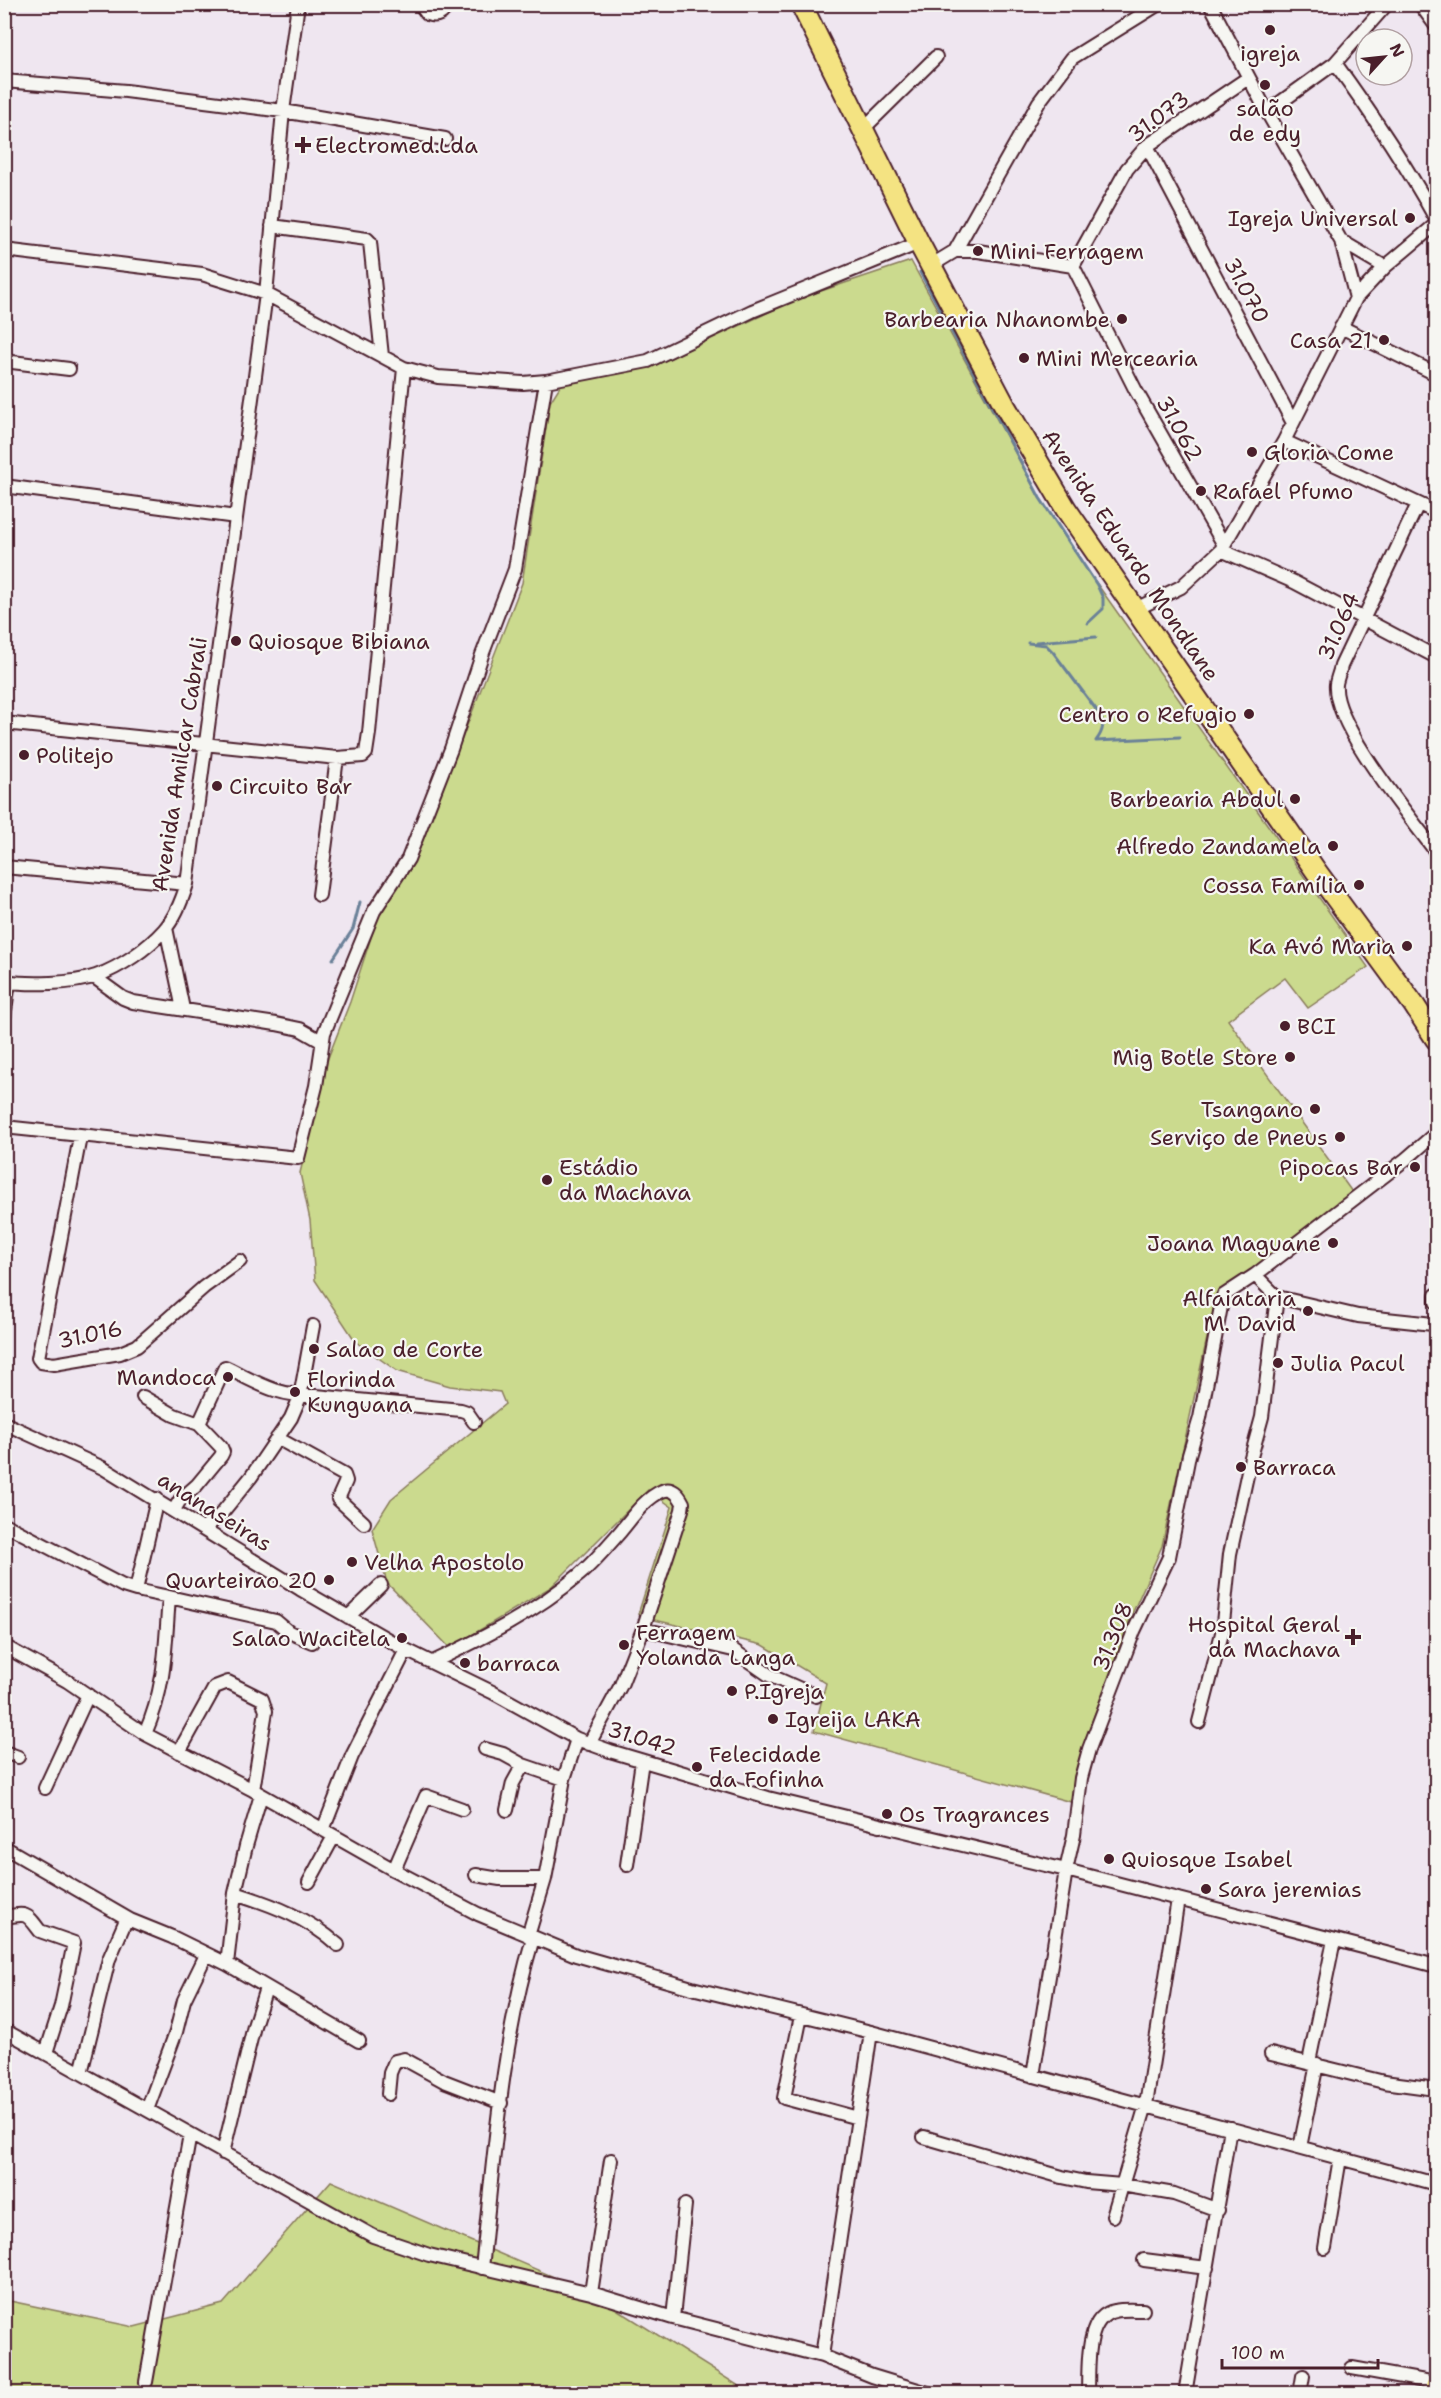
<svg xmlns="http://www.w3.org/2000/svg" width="1441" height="2398" font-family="'Shantell Sans',sans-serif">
  <rect width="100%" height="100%" fill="#efe6f0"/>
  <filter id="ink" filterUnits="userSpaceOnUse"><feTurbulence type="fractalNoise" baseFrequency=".0167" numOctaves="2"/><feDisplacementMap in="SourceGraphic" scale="12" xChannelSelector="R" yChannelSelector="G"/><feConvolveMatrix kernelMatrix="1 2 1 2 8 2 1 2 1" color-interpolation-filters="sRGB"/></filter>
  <g filter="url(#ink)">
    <path fill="#cbda8e" stroke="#8a7c5c" stroke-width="1.5" d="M911,261l128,236 49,74 280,396 -60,41 -23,-30 -57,42 124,172 -140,123 -50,231 -30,68 -47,126 -14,62 -257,-71 12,-48 -63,-38 -117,-27 -8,-4 34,-107 -24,-17 -97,97 -101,61 -63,-65 -15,-54 19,-30 114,-95 -5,-12 -50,-6 -53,-15 -41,-29 -41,-62 -5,-60 -10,-47 28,-115 22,-56 25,-77 1,-14 43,-61 103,-267 28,-181 12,-19 93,-18 142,-66z
      M331,2181l260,112 159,100 -745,1v-94l129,27 89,-23z"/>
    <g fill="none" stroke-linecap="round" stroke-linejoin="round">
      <path stroke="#6b8198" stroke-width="3" d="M920,272l120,226 57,87 6,13v11l-15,14
        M1036,642l60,-5
        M1028,643l18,2 7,7 45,60c7,11 6,18 -2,29
        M1096,741l84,-4
        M333,959l20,-30 7,-27"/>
      <defs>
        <path id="minor" d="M420,4l7,10c10,4 17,0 20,-10
          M1210,4l57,108 74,129 15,57
          M1420,4l16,22
          M1335,63c37,51 71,102 101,156
          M4,81l122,10 157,20 162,28
          M1267,112l68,-49 52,-59
          M862,130l74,-73
          M1147,146l146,277
          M272,226l95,13 3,3 12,114
          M1341,241l44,26
          M4,250l198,24 64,20 138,74 34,9 85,6 23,-2 102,-20 104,-50 167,-68
          M955,251l84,-149 33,-44 87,-54
          M932,265l23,-14h23l95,15 63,125 88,154
          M1073,266l54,-97 20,-23 101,-68
          M1341,327l95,47
          M4,361l65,8
          M1284,441l152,71
          M4,486l232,31
          M1418,504l-77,162c-1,5 -4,12 -5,18 -4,40 75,134 100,168
          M1221,550l73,32 142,75
          M1134,610l47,-23 40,-37 63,-109 72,-143 29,-31 51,-43
          M4,723l333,35 26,-2 3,-3 3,-20 35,-365
          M4,867l183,17
          M319,895l18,-137
          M166,928l17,81
          M94,977l29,21 10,4 143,22 24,5 21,12
          M4,981c25,4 69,3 92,-5 25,-9 51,-27 68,-46 11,-12 18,-30 23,-46l79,-590 17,-183 15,-107
          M4,1018l5,-36
          M4,1127l294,31 18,-72 8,-53 50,-122 34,-52 43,-110 31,-94 33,-86 31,-188
          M80,1137l-42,221 3,4 13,2 66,-11 17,-7 67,-59 36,-26
          M1255,1275l22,22 81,19 75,8 3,-2
          M1436,1295v7
          M143,1397l31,18 25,9
          M4,1423l99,45 197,121 106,61 86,42 85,47 33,12 158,47 298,72 370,96
          M277,1438l67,37 2,6 -8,18 26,24
          M174,1510l6,-10 17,-15 24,-29 2,-4 -2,-5 -22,-23 26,-57c35,17 51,29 91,29l145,14 6,2 7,10
          M4,1524l119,62 13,4
          M204,1529l17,-15 30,-37 40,-59 9,-21 13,-71
          M169,1597l107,24 13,11 23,10
          M348,1617l33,-32
          M643,1629l90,21 36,25 47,21
          M4,1646l63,35 78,53 108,56 141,80 84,44 98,41 116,33 179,44 565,152
          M433,1662c52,-25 101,-49 146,-87 14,-12 28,-28 41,-43 12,-14 24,-33 42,-41 10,-5 17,4 21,12l-1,7 -39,119 -22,56 -32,59
          M1199,1722l23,-89 8,-79 21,-97 11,-40 15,-120
          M145,1734c21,-48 20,-86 24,-137l-33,-7 21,-91
          M485,1749l18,5 20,11
          M4,1752l14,5
          M179,1752l36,-65 13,-5 34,17 4,12 -13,79
          M45,1788l43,-93
          M507,1810l6,-27 10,-18 41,14
          M323,1830l29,-74 54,-106
          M4,1847l126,73
          M627,1865l15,-104
          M394,1870l32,-74 36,13
          M476,1875l24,4h45
          M309,1882l25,-46
          M235,1893c38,12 73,25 103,52
          M4,1917c24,-4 22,-4 36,14l34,12 -13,63 -15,47
          M528,1936l17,-57 19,-100 13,-40
          M227,1964l8,-71 11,-47 15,-51
          M801,2016l-17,82 74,20
          M4,2030l369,206 56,19 162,38 82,25 149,38 50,20 59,18
          M1271,2054l113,28 52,7
          M1309,2062l25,-122
          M81,2073l28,-114 17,-39h4l42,17 55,27 132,77
          M1033,2076l33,-206 8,-35 7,-57 8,-29 45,-118 35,-74 20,-102 11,-37 23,-122 32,-21 151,-116 30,-26
          M388,2094l2,-21 5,-12 9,-2 40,22 57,22
          M147,2110l29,-78 8,-32 22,-45
          M924,2137l138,40 24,5 36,3 52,9 44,16
          M1300,2147l17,-83
          M223,2153l31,-127 12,-38
          M1113,2216l33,-111 32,-206
          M1325,2248l15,-90
          M1144,2260l63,8
          M482,2268c12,-110 19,-223 51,-330
          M591,2293l20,-133
          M673,2318l12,-113
          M822,2356l49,-324
          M1352,2368l84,15
          M146,2382l44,-248
          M1088,2394c1,-24 -4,-78 27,-83 8,-2 19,-1 28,-1
          M1185,2394l45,-266
          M1300,2394l3,-18"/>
        <path id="primary" d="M801,4l118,239 86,163 61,103 250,362 98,134 22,34
          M1435,2394l1,-8"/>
      </defs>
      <use href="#minor" stroke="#4a1f2b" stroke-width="16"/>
      <use href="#primary" stroke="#4a1f2b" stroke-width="24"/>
      <use href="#minor" stroke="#f6f6f2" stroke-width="12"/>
      <use href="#primary" stroke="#f4e382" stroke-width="20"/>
    </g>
  </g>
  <g fill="#4a1f2b" stroke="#f6f6f2" stroke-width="2">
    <circle cx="1270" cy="30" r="6"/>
    <circle cx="1265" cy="85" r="6"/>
    <path d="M300 136h6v6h6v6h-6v6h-6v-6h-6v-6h6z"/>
    <circle cx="1410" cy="218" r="6"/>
    <circle cx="978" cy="251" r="6"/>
    <circle cx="1122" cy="319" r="6"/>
    <circle cx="1384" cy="340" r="6"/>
    <circle cx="1024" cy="358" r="6"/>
    <circle cx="1252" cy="452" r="6"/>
    <circle cx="1201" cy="491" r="6"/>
    <circle cx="236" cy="641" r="6"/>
    <circle cx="1249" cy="714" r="6"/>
    <circle cx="24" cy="755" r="6"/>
    <circle cx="217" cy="786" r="6"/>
    <circle cx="1295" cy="799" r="6"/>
    <circle cx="1333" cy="846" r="6"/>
    <circle cx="1359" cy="885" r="6"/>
    <circle cx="1407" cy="946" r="6"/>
    <circle cx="1285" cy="1026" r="6"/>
    <circle cx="1290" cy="1057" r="6"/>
    <circle cx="1315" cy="1109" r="6"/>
    <circle cx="1340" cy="1137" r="6"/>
    <circle cx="1415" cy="1167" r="6"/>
    <circle cx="547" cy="1180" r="6"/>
    <circle cx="1333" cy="1243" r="6"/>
    <circle cx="1308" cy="1311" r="6"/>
    <circle cx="314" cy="1349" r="6"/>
    <circle cx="1278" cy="1363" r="6"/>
    <circle cx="228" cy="1377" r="6"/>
    <circle cx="295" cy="1392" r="6"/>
    <circle cx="1241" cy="1467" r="6"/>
    <circle cx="352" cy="1562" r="6"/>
    <circle cx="329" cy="1580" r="6"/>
    <path d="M1350 1628h6v6h6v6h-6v6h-6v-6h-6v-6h6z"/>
    <circle cx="402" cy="1638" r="6"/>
    <circle cx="624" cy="1645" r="6"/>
    <circle cx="465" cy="1663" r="6"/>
    <circle cx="732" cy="1691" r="6"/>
    <circle cx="773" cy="1719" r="6"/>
    <circle cx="697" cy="1767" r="6"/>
    <circle cx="887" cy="1814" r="6"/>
    <circle cx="1109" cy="1859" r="6"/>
    <circle cx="1206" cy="1889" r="6"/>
  </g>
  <g text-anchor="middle" stroke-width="4.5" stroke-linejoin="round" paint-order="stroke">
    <g font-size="22" fill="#4a1f2b" stroke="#f6f6f2" text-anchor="start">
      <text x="1270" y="61" text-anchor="middle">igreja</text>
      <text x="1265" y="116" text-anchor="middle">salão<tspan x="1265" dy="25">de edy</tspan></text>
      <text x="315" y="153">Electromed.Lda</text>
      <text x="1398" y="226" text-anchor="end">Igreja Universal</text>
      <text x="990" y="259">Mini Ferragem</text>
      <text x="1110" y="327" text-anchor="end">Barbearia Nhanombe</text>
      <text x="1372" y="348" text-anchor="end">Casa 21</text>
      <text x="1036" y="366">Mini Mercearia</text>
      <text x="1264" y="460">Gloria Come</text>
      <text x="1213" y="499">Rafael Pfumo</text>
      <text x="248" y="649">Quiosque Bibiana</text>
      <text x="1237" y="722" text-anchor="end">Centro o Refugio</text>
      <text x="36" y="763">Politejo</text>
      <text x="229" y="794">Circuito Bar</text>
      <text x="1283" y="807" text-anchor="end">Barbearia Abdul</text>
      <text x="1321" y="854" text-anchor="end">Alfredo Zandamela</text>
      <text x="1347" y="893" text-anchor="end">Cossa Família</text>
      <text x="1395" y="954" text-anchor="end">Ka Avó Maria</text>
      <text x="1297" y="1034">BCI</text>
      <text x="1278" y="1065" text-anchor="end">Mig Botle Store</text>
      <text x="1303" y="1117" text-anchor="end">Tsangano</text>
      <text x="1328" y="1145" text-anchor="end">Serviço de Pneus</text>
      <text x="559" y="1175">Estádio<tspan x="559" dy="25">da Machava</tspan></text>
      <text x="1403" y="1175" text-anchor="end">Pipocas Bar</text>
      <text x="1321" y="1251" text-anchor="end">Joana Maguane</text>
      <text x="1296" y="1306" text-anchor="end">Alfaiataria<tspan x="1296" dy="25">M. David</tspan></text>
      <text x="326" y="1357">Salao de Corte</text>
      <text x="1290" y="1371">Julia Pacul</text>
      <text x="216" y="1385" text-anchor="end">Mandoca</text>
      <text x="307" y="1387">Florinda<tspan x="307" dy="25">Kunguana</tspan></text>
      <text x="1253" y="1475">Barraca</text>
      <text x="364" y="1570">Velha Apostolo</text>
      <text x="317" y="1588" text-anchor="end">Quarteirao 20</text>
      <text x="1340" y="1632" text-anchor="end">Hospital Geral<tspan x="1340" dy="25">da Machava</tspan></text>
      <text x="636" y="1640">Ferragem<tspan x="636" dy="25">Yolanda Langa</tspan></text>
      <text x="390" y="1646" text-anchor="end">Salao Wacitela</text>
      <text x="477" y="1671">barraca</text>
      <text x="744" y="1699">P.Igreja</text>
      <text x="785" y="1727">Igreija LAKA</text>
      <text x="709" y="1762">Felecidade<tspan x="709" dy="25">da Fofinha</tspan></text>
      <text x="899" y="1822">Os Tragrances</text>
      <text x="1121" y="1867">Quiosque Isabel</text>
      <text x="1218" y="1897">Sara jeremias</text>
    </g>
    <g font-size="22" fill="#4a1f2b" stroke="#f6f6f2">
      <text transform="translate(1158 116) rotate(-37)" y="8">31.073</text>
      <text transform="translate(1247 290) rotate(62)" y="8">31.070</text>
      <text transform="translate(1180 428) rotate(61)" y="8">31.062</text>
      <text transform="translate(1131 555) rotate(56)" y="8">Avenida Eduardo Mondlane</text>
      <text transform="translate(1338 626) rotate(-66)" y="8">31.064</text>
      <text transform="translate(179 764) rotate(-81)" y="8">Avenida Amilcar Cabrali</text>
      <text transform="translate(90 1334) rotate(-12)" y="8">31.016</text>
      <text transform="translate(215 1511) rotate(32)" y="8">ananaseiras</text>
      <text transform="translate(1112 1636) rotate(-68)" y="8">31.308</text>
      <text transform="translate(642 1738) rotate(17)" y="8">31.042</text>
    </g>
  </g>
  <rect width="1441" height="2398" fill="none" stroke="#f6f6f2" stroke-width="24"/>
  <rect x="12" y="12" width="1417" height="2374" fill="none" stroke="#4a1f2b" stroke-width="2" filter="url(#ink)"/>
  <g transform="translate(1384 57) rotate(63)"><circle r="28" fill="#f6f6f2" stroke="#b1a0a2" stroke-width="1.5"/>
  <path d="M0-4.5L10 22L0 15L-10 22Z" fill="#4a1f2b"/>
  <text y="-9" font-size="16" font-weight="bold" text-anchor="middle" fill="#4a1f2b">N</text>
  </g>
  <path d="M1222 2359v9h156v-9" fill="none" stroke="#4a1f2b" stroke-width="3"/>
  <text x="1231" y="2359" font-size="18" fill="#4a1f2b" stroke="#f6f6f2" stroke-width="4.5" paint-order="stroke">100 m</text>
</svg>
